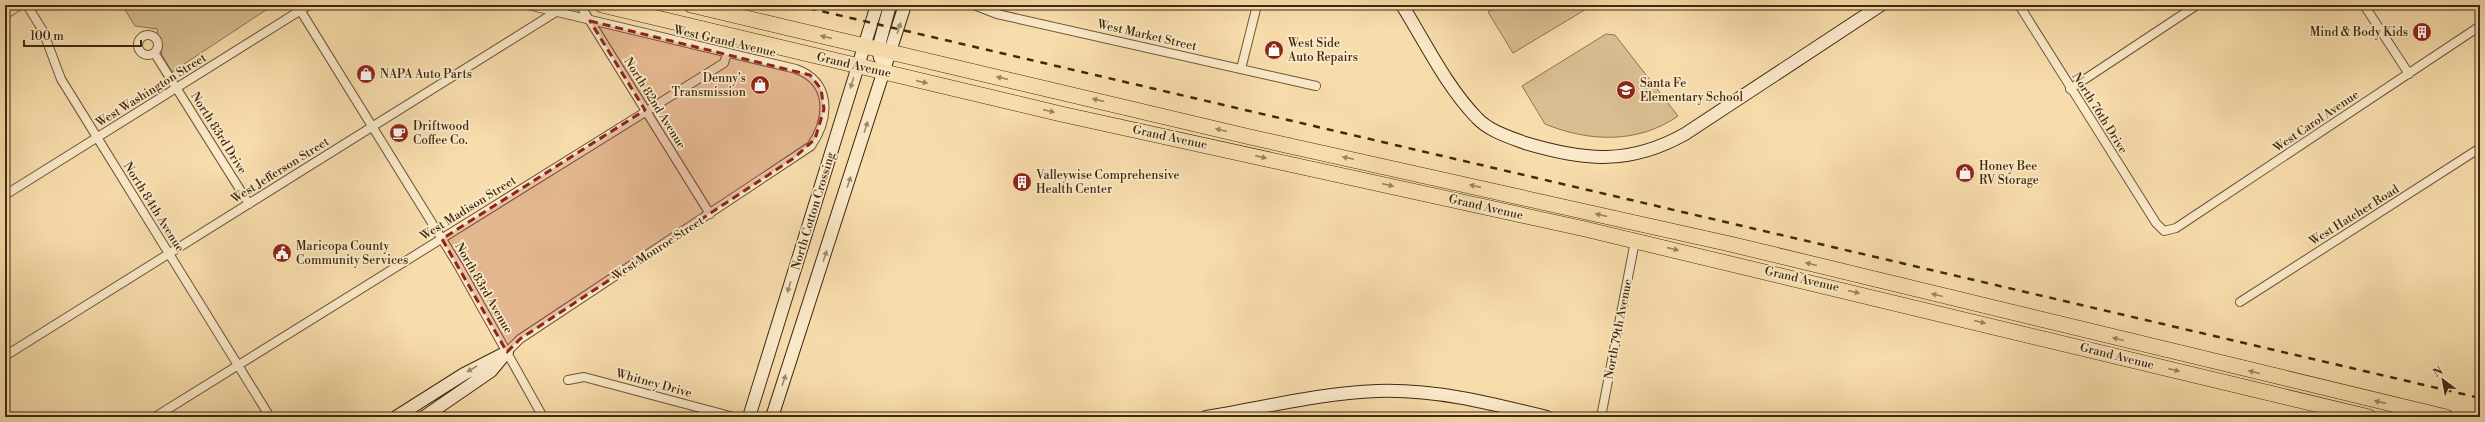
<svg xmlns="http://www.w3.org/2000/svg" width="2485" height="422" font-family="'Libre Bodoni',serif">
  <rect width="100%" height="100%" fill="#f8ddac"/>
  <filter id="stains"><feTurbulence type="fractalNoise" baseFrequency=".005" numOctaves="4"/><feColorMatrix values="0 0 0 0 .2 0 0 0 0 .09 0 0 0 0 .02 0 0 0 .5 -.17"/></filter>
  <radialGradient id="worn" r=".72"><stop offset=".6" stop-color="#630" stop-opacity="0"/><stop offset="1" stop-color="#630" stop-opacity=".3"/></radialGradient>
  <path fill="#d9be91" stroke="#8d7450" d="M122,5h160v1l-16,4 -94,62 -10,-17 -5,-26 -22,-3z
    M1500,5h93l-80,48 -25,-41z
    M1606,34l9,1 63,81c-40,28 -89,26 -133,8l-23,-38z"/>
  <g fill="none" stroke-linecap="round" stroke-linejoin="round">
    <defs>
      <path id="street" d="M27,5l16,26 18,48 209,338
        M297,5l161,260 85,152
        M580,5l130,209
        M974,5l23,9 319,72
        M2019,5l137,218 8,8 12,-3 304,-202
        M2364,5l45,69
        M138 45a10 10 0 1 1 20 0a10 10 0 1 1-20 0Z
        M155,54l94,150
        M1241,69l16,-64
        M2070,89l127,-84
        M5,195l304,-190
        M2240,302l240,-154
        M507,352l13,-13 291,-193c19,-28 21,-64 -15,-77l-268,-64
        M5,356l562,-351
        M568,380l16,-3 150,40
        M155,417l569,-354 3,-9
        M1601,417l34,-176"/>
      <path id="secondary" d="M1402,5c23,37 44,81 75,113 12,13 32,19 48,25 60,18 105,22 160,-9l196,-129
        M880,58l-2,-9 12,-44
        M396,417l68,-43 43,-22
        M424,417l67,-46 14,-17
        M749,417l128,-412
        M772,417l133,-412
        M1206,417c56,-9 114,-24 171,-26 58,-2 113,12 170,26"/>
      <path id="primary" d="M5,12l11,-7"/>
      <path id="highway" d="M602,5l459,109 524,115 784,188
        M691,5l559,132 480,107 716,173"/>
    </defs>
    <use href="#street" stroke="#6f5636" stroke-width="10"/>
    <use href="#secondary" stroke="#41290e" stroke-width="14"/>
    <use href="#primary" stroke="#41290e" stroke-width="14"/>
    <use href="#highway" stroke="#41290e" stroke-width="16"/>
    <use href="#street" stroke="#fae9c9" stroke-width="8"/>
    <use href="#secondary" stroke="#fae9c9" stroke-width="12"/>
    <use href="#primary" stroke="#f8ddac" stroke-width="13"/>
    <use href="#highway" stroke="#f8ddac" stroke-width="15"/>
    <path stroke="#41290e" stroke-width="2.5" stroke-dasharray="7 7" stroke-linecap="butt" d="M795,5l1685,393"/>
  </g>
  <defs><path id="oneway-solid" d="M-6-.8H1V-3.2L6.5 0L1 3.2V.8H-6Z"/></defs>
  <g fill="#9e896c">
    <use href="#oneway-solid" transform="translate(899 28) rotate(-72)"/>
    <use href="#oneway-solid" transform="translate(852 83) rotate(107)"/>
    <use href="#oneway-solid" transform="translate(866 127) rotate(-72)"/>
    <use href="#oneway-solid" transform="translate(849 182) rotate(-72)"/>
    <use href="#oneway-solid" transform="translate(825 256) rotate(-72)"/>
    <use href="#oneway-solid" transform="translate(789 287) rotate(107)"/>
    <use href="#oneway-solid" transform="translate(472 369) rotate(150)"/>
    <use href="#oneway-solid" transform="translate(784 380) rotate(-72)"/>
  </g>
  <g fill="#9c835d">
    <use href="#oneway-solid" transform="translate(826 37) rotate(-167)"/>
    <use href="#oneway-solid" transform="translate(1002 78) rotate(-167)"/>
    <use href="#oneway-solid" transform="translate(922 82) rotate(13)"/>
    <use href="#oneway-solid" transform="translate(1098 100) rotate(-167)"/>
    <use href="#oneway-solid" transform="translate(1049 111) rotate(13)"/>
    <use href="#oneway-solid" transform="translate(1221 130) rotate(-166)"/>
    <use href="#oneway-solid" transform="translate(1261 157) rotate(13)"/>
    <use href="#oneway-solid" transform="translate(1348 158) rotate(-168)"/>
    <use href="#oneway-solid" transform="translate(1388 185) rotate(13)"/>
    <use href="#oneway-solid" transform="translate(1475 186) rotate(-167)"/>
    <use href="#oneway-solid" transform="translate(1601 215) rotate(-167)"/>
    <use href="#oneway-solid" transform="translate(1673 249) rotate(13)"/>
    <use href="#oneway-solid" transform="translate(1811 264) rotate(-166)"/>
    <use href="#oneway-solid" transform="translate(1854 292) rotate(13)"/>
    <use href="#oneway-solid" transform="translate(1937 295) rotate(-166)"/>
    <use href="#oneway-solid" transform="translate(1980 322) rotate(14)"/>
    <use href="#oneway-solid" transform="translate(2118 339) rotate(-166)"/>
    <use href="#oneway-solid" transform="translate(2174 370) rotate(14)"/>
    <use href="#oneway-solid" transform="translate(2254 372) rotate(-166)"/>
    <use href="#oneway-solid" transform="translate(2380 402) rotate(-167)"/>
  </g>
  <path fill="#8f2418" fill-opacity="0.2" stroke="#8f2418" stroke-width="3" stroke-dasharray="8 5" stroke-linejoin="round" d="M590,21l220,54 11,14 3,20 -9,30 -21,19 -274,181 -13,13 -65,-113 203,-129z"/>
  <defs>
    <symbol id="building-disc" viewBox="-11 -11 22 22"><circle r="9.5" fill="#8f2418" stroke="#fae9c9"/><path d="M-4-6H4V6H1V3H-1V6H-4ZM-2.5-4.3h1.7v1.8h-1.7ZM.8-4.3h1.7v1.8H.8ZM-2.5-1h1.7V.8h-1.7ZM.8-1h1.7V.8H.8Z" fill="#fff"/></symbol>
    <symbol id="shop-disc" viewBox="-11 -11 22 22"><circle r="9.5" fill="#8f2418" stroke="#fae9c9"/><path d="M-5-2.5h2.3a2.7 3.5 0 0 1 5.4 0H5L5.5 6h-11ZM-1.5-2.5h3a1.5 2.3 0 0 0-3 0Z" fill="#fff"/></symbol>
    <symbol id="school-disc" viewBox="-11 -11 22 22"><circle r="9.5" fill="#8f2418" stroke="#fae9c9"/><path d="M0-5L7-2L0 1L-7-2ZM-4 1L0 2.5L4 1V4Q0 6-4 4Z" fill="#fff"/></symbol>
    <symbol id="cafe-disc" viewBox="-11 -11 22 22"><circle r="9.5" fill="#8f2418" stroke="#fae9c9"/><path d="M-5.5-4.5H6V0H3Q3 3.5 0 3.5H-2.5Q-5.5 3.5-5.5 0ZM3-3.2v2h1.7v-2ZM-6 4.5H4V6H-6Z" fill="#fff"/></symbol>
    <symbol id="civic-disc" viewBox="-11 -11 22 22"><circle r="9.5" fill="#8f2418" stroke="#fae9c9"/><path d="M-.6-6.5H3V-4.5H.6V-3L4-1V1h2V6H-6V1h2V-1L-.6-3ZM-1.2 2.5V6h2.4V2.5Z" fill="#fff"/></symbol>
  </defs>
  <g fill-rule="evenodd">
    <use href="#building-disc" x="2411" y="21" width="22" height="22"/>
    <use href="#shop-disc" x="1263" y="39" width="22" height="22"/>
    <use href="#shop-disc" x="355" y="63" width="22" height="22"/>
    <use href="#shop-disc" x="749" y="74" width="22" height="22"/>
    <use href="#school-disc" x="1615" y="79" width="22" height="22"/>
    <use href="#cafe-disc" x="388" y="122" width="22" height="22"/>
    <use href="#shop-disc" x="1954" y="162" width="22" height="22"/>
    <use href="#building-disc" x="1011" y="171" width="22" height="22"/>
    <use href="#civic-disc" x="271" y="242" width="22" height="22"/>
  </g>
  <g text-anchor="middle" stroke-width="3.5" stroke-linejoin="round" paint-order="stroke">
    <g font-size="12" fill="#41290e" stroke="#fae9c9" text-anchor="start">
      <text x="2408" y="36" text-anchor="end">Mind &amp; Body Kids</text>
      <text x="1288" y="47">West Side<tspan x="1288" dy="14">Auto Repairs</tspan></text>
      <text x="380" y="78">NAPA Auto Parts</text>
      <text x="746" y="82" text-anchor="end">Denny's<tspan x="746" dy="14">Transmission</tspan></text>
      <text x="1640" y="87">Santa Fe<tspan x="1640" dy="14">Elementary School</tspan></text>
      <text x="413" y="130">Driftwood<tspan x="413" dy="14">Coffee Co.</tspan></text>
      <text x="1979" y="170">Honey Bee<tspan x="1979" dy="14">RV Storage</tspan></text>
      <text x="1036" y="179">Valleywise Comprehensive<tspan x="1036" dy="14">Health Center</tspan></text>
      <text x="296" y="250">Maricopa County<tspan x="296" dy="14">Community Services</tspan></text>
    </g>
    <g font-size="12" fill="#41290e" stroke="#fae9c9">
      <text transform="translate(1147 35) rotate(13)" y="4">West Market Street</text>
      <text transform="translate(725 41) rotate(13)" y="4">West Grand Avenue</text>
      <text transform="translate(854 65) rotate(13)" y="4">Grand Avenue</text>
      <text transform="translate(151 90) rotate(-32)" y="4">West Washington Street</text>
      <text transform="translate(655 103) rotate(58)" y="4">North 82nd Avenue</text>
      <text transform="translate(2100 113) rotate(58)" y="4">North 76th Drive</text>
      <text transform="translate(2316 121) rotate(-34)" y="4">West Carol Avenue</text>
      <text transform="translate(219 133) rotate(58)" y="4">North 83rd Drive</text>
      <text transform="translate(1170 137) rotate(12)" y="4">Grand Avenue</text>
      <text transform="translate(280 170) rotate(-32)" y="4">West Jefferson Street</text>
      <text transform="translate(154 207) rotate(58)" y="4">North 84th Avenue</text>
      <text transform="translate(1486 207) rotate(13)" y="4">Grand Avenue</text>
      <text transform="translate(468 208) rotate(-32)" y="4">West Madison Street</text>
      <text transform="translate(813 211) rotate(-73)" y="4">North Cotton Crossing</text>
      <text transform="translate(2354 215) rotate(-32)" y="4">West Hatcher Road</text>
      <text transform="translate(658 248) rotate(-33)" y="4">West Monroe Street</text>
      <text transform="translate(1802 279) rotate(13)" y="4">Grand Avenue</text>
      <text transform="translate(484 288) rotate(60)" y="4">North 83rd Avenue</text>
      <text transform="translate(1618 329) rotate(-79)" y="4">North 79th Avenue</text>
      <text transform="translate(2117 356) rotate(14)" y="4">Grand Avenue</text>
      <text transform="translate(654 383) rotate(15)" y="4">Whitney Drive</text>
    </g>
  </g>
  <rect width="2485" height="422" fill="none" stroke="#f8ddac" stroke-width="20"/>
  <rect x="6" y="6" width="2473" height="410" fill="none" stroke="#41290e" stroke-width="2"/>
  <rect x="10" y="10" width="2465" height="402" fill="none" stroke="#41290e"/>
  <g transform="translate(2443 380) rotate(328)" stroke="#fae9c9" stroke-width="3" paint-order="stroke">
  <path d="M0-3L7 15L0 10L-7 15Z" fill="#41290e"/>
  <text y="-6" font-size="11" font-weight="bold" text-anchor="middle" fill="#41290e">N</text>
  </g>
  <path d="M24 40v6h117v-6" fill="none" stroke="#41290e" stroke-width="2"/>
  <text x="30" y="40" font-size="12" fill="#41290e" stroke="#fae9c9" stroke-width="3" paint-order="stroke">100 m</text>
  <rect width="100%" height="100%" filter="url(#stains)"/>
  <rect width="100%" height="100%" fill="url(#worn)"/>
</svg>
